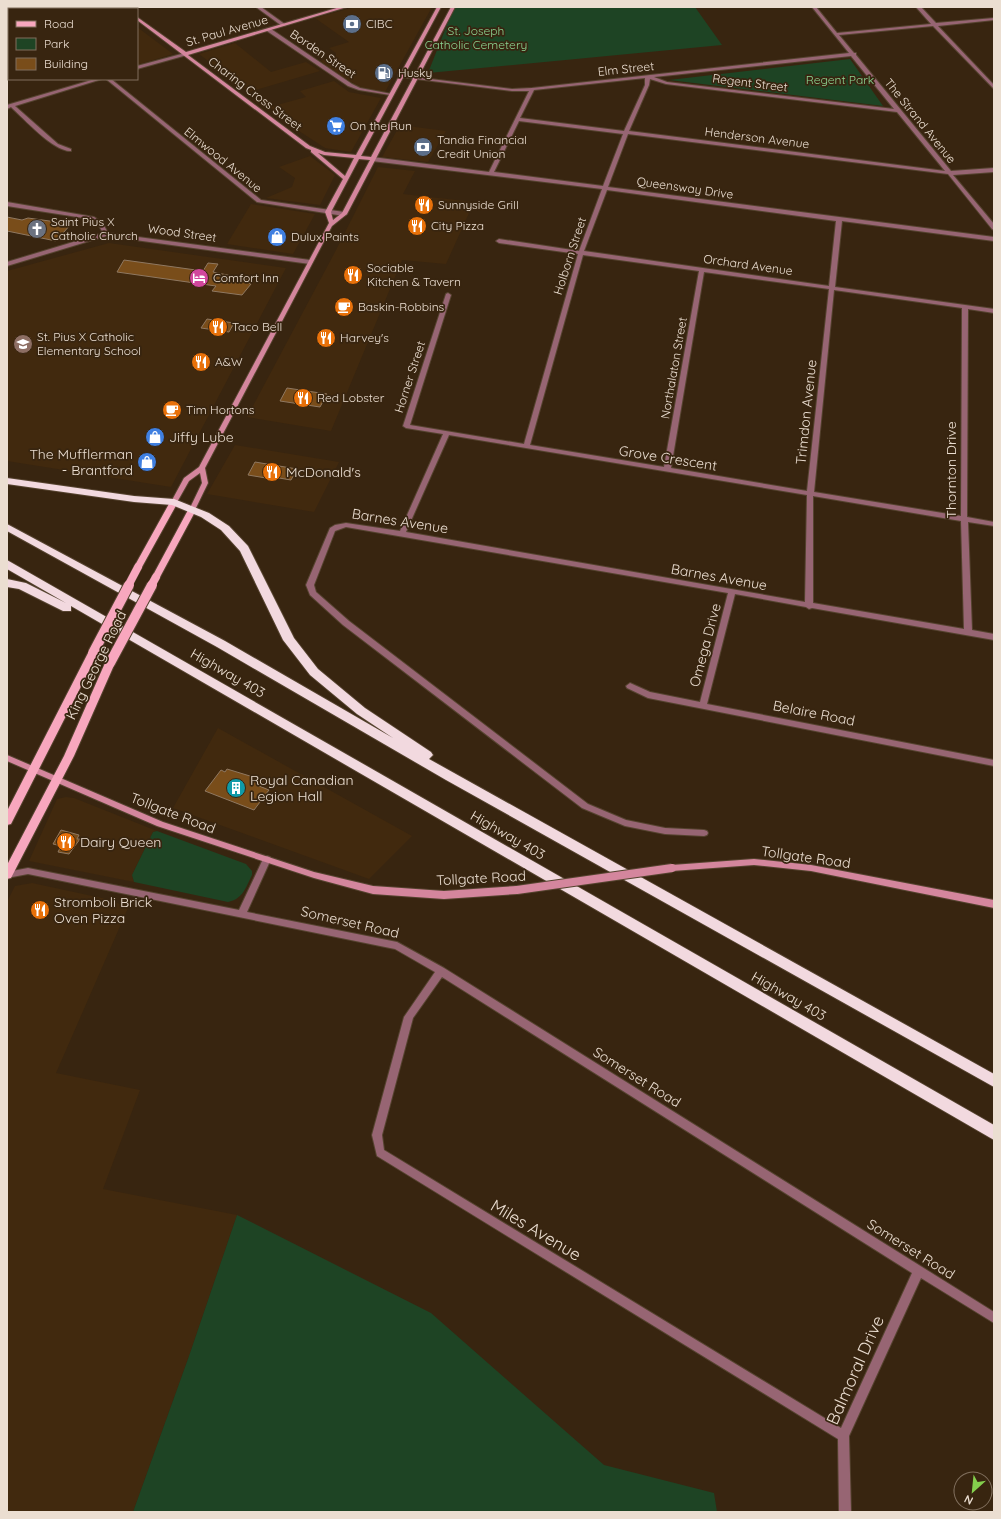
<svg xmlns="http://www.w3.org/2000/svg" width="1001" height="1519" font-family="Quicksand,sans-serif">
  <rect width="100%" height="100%" fill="#382510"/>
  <path fill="#41290e" d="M7,7h104l3,2h-105v4z
    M355,7h77l-47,85 -27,-5 -38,-26 16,-5v-3l-7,-5 20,-6 -34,-24z
    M137,27l36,27 -36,11z
    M235,43l36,29 35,-10 14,9 -71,21 -50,-38z
    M334,81l15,11 32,6 -30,54 -26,-4 -26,-17 -29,-24 36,-10 -6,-6z
    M400,125l46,6 -18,31 -46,-5z
    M310,156l25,19 -15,30 -54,-7 26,-11 3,-9 -16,-11z
    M378,167l37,4 -12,23 71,8 -28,62 -44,-4 -71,171 -84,-14 88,-165z
    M251,204l64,10 -22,40 -66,-10z
    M109,243l177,25 -115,219 -164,-26v-190z
    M235,445l104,17 -25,50 -107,-18z
    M218,728l194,108 -43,43 -196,-71z
    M66,797l8,1 83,33 -4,1 -21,43 2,7 -105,-21 28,-62z
    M32,883l79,17 17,8 -72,165 84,17 -37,99 134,26 -48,141 -56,156h-126v-610l8,-16z"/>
  <path fill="#1e4424" d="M454,7h241l27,38 -294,28z
    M850,59l33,47 -214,-26z
    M157,831l89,33 6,7v4c-6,12 -9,24 -24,27l-94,-20 -2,-7 21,-43z
    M237,1215l194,98 173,152 110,28 3,19h-584l56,-156z"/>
  <path fill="#794d1a" stroke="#8f7861" d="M7,217l15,3 6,-2 43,6 -15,17 -49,-10z
    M124,260l79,11 5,-8 10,1 -5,8 38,8 -2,3 2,1 -9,11 -30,-4 4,-5 -99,-14z
    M207,319l27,4 -5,9 -28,-4z
    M287,388l40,6 -7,13 -40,-6z
    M255,462l42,7 -6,11 -18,-3 -1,2 -24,-4z
    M227,769l36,11 -4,6 10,4 -15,20 -49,-19 16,-21 4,2z
    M61,830l18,5 -2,4h3l-11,15 -11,-2 3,-6 -8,-2z"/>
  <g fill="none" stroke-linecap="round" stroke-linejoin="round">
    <defs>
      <path id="street" d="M256,7h5l25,18 -4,1z
        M812,7h4l21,26 94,-9 -15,-17h5l15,16 58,-5v2l-56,6 56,59v4l-61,-63 -94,9 15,18h2v2l95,116 43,-3v4l-41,3 41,49v6l-2,-1 -44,-55 -320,-40 -20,53 386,50v4l-152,-20 -7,66 159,22v4l-26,-4 -1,208 27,5v4l-26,-4 4,108 22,4v6l-182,-32 -3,1 -3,-2 -71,-13 -28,110 287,56v6l-346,-68 -21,-10 -1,-2 4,-3 20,9 50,10 28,-109 -382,-66 -11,4 -21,54 2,7 33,29 239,183 38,16 39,8 39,2 3,1 1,2 -1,2 -3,1 -39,-2 -40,-8 -43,-18 -239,-183 -33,-30 -4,-10 24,-57 5,-3 11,-2 54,8 43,-97 -37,-6 -3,-2 43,-132 2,-1 3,2 -41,130 114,19 54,-190 -79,-11 -3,-2 3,-2 80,12 23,-62 -230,-28 -3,-2 3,-2 117,15 40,-81h-17l-112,-14 -2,-1v-1l114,14 20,-1 317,-35zM851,56l43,53 -227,-27 -13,-5zM645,78v7l-21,46 -104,-13 14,-28zM650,79l16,5 231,28 48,59 -316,-40 20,-46zM519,121l104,13 -20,52 -109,-14zM607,190l229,31 -7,65 -245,-35zM583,255l116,16 -35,196 -134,-22zM704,272l125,17 -22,202 -136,-23zM834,290l128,18 -1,208 -147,-24zM449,435l358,60 -2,107 -399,-70zM813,496l148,25 3,108 -151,-26z
        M267,29h4l81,55 8,4 32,6 -2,1 -31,-5 -11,-4 -81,-55z
        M185,53h2v2l-50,14v-3z
        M95,79h7l-87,27 43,38 13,5v2c-17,1 -47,-32 -60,-44l-4,2v-4z
        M106,79h5l150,121 83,12 3,2 -3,2 -87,-14z
        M7,202l87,15 8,5 6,11 202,27 3,2 -3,2 -204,-28 -99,30v-4l96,-29 -5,-9 -8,-5 -83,-13z
        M267,856l3,1 1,2 -24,53 150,30 47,26 550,344v11l-73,-45 -72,158 2,76h-12l-1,-73 -461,-283 -5,-21 32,-118 31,-45 -40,-23 -367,-75 -21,4v-6l21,-4 211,42 24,-51 1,-2zM442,977l470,296 -71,155 -457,-278 -2,-15 31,-117z"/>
      <path id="secondary" d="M120,7h5l2,2h-5z
        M340,7h7l-159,48 122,91 15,6 31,3 81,-148h4l-80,149 10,1 80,-150h4l-108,207 -15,12 -127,242 3,15 -14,29h-4l-1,-2 13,-27 -2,-10 -11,8 -13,23h-2l-3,-2 13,-24 15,-11 130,-244 -4,-11 18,-33 -32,-27v-2l-5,-2 -169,-128v-3l49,35zM318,153l6,2 30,3 -9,18zM359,159l11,1 -28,53 -9,7 -2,-8z
        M7,755l156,67 151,50 59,14 71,5 73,-5 3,1 1,3 -1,3 -3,1 -73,5 -71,-5 -59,-16 -157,-52 -150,-65z
        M754,859l57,6 183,35v8l-183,-37 -57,-6 -82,6 -3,-1 -1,-2 1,-2 3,-1z"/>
      <path id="primary" d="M174,499l4,3 -36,65 -1,2h-6l-1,-2 36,-65z
        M192,507l4,3 -36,67 -1,2h-6l-1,-2 36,-67z
        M93,650l5,3 -87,171 -4,1v-14l81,-158z
        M110,660l5,3 -41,93 -63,122 -4,1v-14l57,-109 41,-93z"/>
      <path id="highway" d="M7,478l127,18 40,3 35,14 20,13 19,20 46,92 24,31 47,39 66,44 2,3 -4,4 565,315v13l-548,-307 -229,-133 -210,-116v-7l218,117 168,97 -36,-24 -47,-39 -27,-35 -43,-89 -19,-21 -20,-13 -29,-12 -38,-3 -127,-18z
        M7,560l987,565v15l-923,-534v5h-8l-44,-22 -12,-2v-8l19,4 40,20 -59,-34z"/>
    </defs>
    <use href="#street" stroke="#55432f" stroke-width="2"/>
    <use href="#secondary" stroke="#55432f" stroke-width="2"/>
    <use href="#primary" stroke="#55432f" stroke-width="2"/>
    <use href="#highway" stroke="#55432f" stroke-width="2"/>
    <use href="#street" fill="#976573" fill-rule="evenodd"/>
    <use href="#secondary" fill="#d4869d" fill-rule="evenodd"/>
    <use href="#primary" fill="#f8a7be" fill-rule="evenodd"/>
    <use href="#highway" fill="#f2d9df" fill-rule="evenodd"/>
    <defs>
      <path id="secondary-bridge" d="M517,890l155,-22"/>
      <path id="primary-bridge-far1" d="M128,586l10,-19
        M151,586l5,-9"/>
      <path id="primary-bridge" d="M93,653l36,-68
        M110,663l42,-78"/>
    </defs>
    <use href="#secondary-bridge" stroke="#55432f" stroke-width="10" stroke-linecap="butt"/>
    <use href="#primary-bridge-far1" stroke="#55432f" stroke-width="9" stroke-linecap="butt"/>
    <use href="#primary-bridge" stroke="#55432f" stroke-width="12" stroke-linecap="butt"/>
    <use href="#secondary-bridge" stroke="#d4869d" stroke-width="8"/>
    <use href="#primary-bridge-far1" stroke="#f8a7be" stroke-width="8"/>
    <use href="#primary-bridge" stroke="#f8a7be" stroke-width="10"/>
  </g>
  <defs>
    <symbol id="bank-disc" viewBox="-11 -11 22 22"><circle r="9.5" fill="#5c6f8a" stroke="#382510"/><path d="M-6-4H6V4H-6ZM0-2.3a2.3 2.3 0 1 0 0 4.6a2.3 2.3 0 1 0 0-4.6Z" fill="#fff"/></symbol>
    <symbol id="fuel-disc" viewBox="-11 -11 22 22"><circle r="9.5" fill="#5c6f8a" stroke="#382510"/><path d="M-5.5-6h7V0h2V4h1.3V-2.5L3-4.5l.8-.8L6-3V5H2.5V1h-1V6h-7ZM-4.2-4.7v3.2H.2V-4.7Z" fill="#fff"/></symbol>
    <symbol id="supermarket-disc" viewBox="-11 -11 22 22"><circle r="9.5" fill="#3f7fe0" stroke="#382510"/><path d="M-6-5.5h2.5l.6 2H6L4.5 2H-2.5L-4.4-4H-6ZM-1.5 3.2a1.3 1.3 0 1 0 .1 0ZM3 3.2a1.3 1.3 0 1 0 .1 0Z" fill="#fff"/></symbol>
    <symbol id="restaurant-disc" viewBox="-11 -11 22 22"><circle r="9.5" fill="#e8710a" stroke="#382510"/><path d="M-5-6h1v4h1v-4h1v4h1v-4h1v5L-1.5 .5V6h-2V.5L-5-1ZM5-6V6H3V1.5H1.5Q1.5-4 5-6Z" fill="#fff"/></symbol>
    <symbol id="church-disc" viewBox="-11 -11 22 22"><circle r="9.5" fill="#6b7280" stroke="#382510"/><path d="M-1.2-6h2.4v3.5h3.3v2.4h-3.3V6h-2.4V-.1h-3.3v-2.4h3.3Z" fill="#fff"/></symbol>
    <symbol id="shop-disc" viewBox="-11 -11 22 22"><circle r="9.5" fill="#3f7fe0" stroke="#382510"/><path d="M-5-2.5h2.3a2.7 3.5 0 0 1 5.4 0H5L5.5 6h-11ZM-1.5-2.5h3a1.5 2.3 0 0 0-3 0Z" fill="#fff"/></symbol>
    <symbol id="hotel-disc" viewBox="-11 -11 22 22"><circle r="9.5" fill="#d1479c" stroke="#382510"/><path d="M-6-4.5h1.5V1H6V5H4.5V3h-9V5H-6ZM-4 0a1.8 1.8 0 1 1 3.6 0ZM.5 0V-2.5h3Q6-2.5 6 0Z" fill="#fff"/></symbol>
    <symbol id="cafe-disc" viewBox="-11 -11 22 22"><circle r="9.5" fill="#e8710a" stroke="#382510"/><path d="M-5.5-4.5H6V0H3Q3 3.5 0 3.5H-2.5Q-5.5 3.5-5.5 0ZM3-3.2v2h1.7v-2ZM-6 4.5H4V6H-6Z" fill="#fff"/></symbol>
    <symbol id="school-disc" viewBox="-11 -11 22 22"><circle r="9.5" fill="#8d6e63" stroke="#382510"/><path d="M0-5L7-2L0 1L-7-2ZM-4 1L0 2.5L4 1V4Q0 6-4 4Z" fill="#fff"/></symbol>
    <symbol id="building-disc" viewBox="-11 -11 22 22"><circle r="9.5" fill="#0f9aa8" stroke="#382510"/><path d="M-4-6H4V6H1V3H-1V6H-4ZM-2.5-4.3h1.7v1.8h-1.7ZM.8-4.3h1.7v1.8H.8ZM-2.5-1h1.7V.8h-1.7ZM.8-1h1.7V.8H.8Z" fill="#fff"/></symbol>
  </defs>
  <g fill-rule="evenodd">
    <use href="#bank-disc" x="341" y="13" width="22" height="22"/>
    <use href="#fuel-disc" x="373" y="62" width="22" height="22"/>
    <use href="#supermarket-disc" x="325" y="115" width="22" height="22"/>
    <use href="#bank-disc" x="412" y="136" width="22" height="22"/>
    <use href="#restaurant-disc" x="413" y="194" width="22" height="22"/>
    <use href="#restaurant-disc" x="406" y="215" width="22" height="22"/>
    <use href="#church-disc" x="26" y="218" width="22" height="22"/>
    <use href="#shop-disc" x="266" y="226" width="22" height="22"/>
    <use href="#restaurant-disc" x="342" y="264" width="22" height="22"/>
    <use href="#hotel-disc" x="188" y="267" width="22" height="22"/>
    <use href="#cafe-disc" x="333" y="296" width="22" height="22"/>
    <use href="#restaurant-disc" x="207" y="316" width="22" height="22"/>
    <use href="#restaurant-disc" x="315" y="327" width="22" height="22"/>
    <use href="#school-disc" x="12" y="333" width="22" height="22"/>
    <use href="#restaurant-disc" x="190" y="351" width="22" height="22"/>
    <use href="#restaurant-disc" x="292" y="387" width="22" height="22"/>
    <use href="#cafe-disc" x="161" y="399" width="22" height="22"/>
    <use href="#shop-disc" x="144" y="426" width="22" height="22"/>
    <use href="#shop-disc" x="136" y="451" width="22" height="22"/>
    <use href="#restaurant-disc" x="261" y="461" width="22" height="22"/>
    <use href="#building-disc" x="225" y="777" width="22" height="22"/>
    <use href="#restaurant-disc" x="55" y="831" width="22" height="22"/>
    <use href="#restaurant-disc" x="29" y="899" width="22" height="22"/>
  </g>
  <g text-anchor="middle" stroke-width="3.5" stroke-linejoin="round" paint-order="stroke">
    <g font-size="12" fill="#ebded1" stroke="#382510" text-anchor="start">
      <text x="366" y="28">CIBC</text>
      <text x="398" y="77">Husky</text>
      <text x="350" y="130">On the Run</text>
      <text x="437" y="144">Tandia Financial<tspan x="437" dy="14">Credit Union</tspan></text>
      <text x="438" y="209">Sunnyside Grill</text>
      <text x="51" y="226">Saint Pius X<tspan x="51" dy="14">Catholic Church</tspan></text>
      <text x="431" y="230">City Pizza</text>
      <text x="291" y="241">Dulux Paints</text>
      <text x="367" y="272">Sociable<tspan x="367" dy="14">Kitchen &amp; Tavern</tspan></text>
      <text x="213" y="282">Comfort Inn</text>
      <text x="358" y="311">Baskin-Robbins</text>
      <text x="232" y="331">Taco Bell</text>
      <text x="37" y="341">St. Pius X Catholic<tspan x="37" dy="14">Elementary School</tspan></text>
      <text x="340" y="342">Harvey's</text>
      <text x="215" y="366">A&amp;W</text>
      <text x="317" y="402">Red Lobster</text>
      <text x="186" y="414">Tim Hortons</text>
    </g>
    <g font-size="12" fill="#ebded1" stroke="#382510">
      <text transform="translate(227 31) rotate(-16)" y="4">St. Paul Avenue</text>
      <text transform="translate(323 54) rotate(34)" y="4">Borden Street</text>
      <text transform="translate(626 69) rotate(-6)" y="4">Elm Street</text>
      <text transform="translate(750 83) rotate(7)" y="4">Regent Street</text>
      <text transform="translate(255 94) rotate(37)" y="4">Charing Cross Street</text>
      <text transform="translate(920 121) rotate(51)" y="4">The Strand Avenue</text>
      <text transform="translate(757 138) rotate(7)" y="4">Henderson Avenue</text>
      <text transform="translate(223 160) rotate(39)" y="4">Elmwood Avenue</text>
      <text transform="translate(685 188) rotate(8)" y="4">Queensway Drive</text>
      <text transform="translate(182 233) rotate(8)" y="4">Wood Street</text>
      <text transform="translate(570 256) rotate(-72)" y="4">Holborn Street</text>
      <text transform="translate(748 265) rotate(8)" y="4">Orchard Avenue</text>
      <text transform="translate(674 368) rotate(-80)" y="4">Northalaton Street</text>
      <text transform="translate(410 377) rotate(-72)" y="4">Horner Street</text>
    </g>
    <g font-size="12" fill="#8bd593" stroke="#382510">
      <text x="476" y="35">St. Joseph<tspan x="476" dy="14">Catholic Cemetery</tspan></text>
      <text x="840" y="84">Regent Park</text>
    </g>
    <g font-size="14" fill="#ebded1" stroke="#382510">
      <text transform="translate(806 412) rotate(-84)" y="5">Trimdon Avenue</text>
      <text transform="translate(668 458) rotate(9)" y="5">Grove Crescent</text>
      <text transform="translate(951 470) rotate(-90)" y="5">Thornton Drive</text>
      <text transform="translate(400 521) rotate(9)" y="5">Barnes Avenue</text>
      <text transform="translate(719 577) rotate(10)" y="5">Barnes Avenue</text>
      <text transform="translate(705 645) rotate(-75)" y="5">Omega Drive</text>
      <text transform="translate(96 665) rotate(-64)" y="5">King George Road</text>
      <text transform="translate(228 673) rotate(30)" y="5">Highway 403</text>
      <text transform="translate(814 713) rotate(11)" y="5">Belaire Road</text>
      <text transform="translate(173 813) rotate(21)" y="5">Tollgate Road</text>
      <text transform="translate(508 835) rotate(30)" y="5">Highway 403</text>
      <text transform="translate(806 857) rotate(8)" y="5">Tollgate Road</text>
      <text transform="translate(481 878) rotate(-3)" y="5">Tollgate Road</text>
      <text transform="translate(350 922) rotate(13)" y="5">Somerset Road</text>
      <text transform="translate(789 996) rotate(30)" y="5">Highway 403</text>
      <text transform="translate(637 1077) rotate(32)" y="5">Somerset Road</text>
      <text transform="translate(911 1249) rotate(32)" y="5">Somerset Road</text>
    </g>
    <g font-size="14" fill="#ebded1" stroke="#382510" text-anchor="start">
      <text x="169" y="442">Jiffy Lube</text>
      <text x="133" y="459" text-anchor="end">The Mufflerman<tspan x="133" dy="16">- Brantford</tspan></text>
      <text x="286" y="477">McDonald's</text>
      <text x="250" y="785">Royal Canadian<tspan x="250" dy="16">Legion Hall</tspan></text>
      <text x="80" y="847">Dairy Queen</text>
      <text x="54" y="907">Stromboli Brick<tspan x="54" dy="16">Oven Pizza</tspan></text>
    </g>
    <g font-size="17" fill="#ebded1" stroke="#382510">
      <text transform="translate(536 1230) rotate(31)" y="6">Miles Avenue</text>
      <text transform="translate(855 1370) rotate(-66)" y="6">Balmoral Drive</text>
    </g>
  </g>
  <rect width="1001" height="1519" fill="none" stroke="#ebded1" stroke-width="16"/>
  <rect x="8" y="8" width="130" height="72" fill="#382510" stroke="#806f5d"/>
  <rect x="16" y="21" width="20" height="6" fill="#f8a7be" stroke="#806f5d"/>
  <text x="44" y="28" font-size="12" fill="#ebded1">Road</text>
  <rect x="16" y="38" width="20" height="12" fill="#1e4424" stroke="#806f5d"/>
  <text x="44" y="48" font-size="12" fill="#ebded1">Park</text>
  <rect x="16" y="58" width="20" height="12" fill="#794d1a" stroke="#806f5d"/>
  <text x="44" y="68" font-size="12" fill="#ebded1">Building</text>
  <g transform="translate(973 1491) rotate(207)"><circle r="19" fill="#382510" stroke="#806f5d"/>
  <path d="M0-3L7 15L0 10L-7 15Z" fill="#84cf4d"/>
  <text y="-6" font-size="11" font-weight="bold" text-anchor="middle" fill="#ebded1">N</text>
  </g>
</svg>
